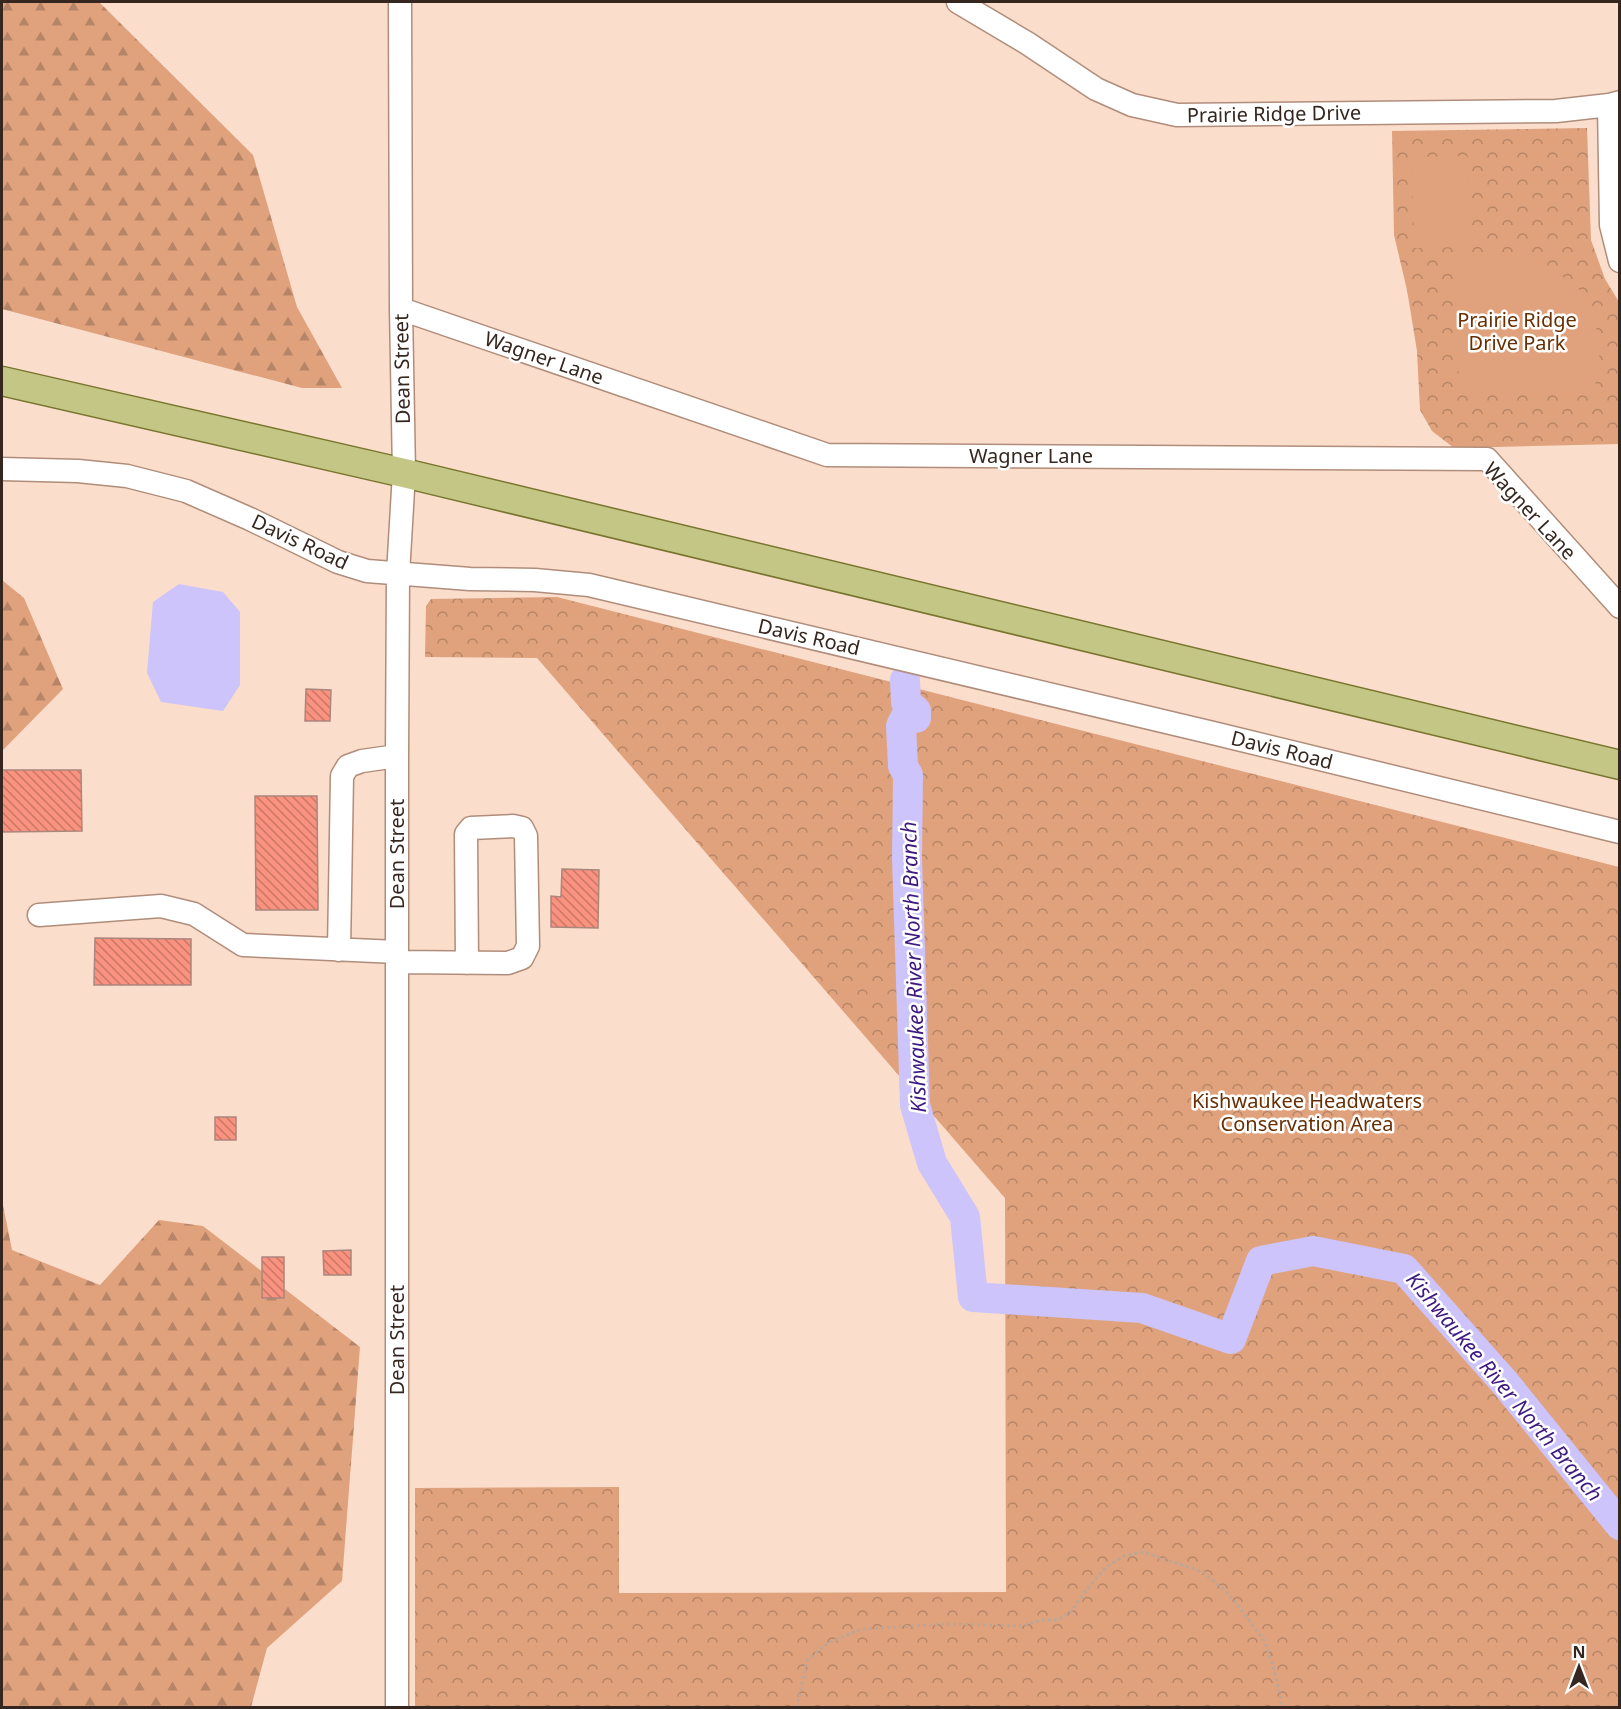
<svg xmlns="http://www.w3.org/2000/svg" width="1621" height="1709" font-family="'Noto Sans',sans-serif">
  <defs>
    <pattern id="forest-firs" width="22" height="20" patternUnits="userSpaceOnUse" patternTransform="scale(1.5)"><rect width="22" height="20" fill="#e0a27d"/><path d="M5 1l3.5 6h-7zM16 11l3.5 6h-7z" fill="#b68466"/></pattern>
    <pattern id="park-crowns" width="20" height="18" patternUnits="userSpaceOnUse" patternTransform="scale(1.5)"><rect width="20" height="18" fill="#e0a27d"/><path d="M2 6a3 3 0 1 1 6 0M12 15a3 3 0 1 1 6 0" fill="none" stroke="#b68466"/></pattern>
    <pattern id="building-back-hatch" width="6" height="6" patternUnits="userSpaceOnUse" patternTransform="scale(1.5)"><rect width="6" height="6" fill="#f9927f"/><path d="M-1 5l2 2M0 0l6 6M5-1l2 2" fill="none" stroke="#ca7767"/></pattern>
  </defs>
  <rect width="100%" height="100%" fill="#fbddcc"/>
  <path fill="url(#forest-firs)" d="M2,2h97l154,153 44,152 45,81h-40l-300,-79z
    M2,580l22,18 39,91 -61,62z
    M2,1200l10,50 88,35 59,-65 44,6 157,121 -18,234 -75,67 -16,59h-249z"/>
  <path fill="url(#park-crowns)" d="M1587,128l4,112 14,39 14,23v142l-165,4 -22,-17 -12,-21 -3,-59 -10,-61 -13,-55 -2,-104z
    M557,597l1062,270v840h-1204v-219l204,-1v106l387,-1 -1,-394 -468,-540 -112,-1 1,-51 5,-7z"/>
  <path fill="#e0a27d" d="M1467,156l2,91 -55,1 -2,-91z
    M1495,251l55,16 36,28 15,49 -7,49 -122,1 -13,-11 -6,-124z"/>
  <path fill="#ccc4fb" d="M179,584l44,8 17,20v73l-17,26 -62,-9 -14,-29 6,-71z"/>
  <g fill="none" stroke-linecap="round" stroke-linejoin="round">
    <path stroke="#ccc4fb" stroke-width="30" d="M905,680l1,22 10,9v7h-11l-4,8 2,40 5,9 -1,83 8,247 17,58 33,54 8,80 169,11 89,31 30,-78 52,-10 91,18 101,114 115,142"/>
  </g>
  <path fill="url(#building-back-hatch)" stroke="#ac857d" stroke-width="1.5" d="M306,689l25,1 -1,31h-25z
    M2,770h79l1,61 -80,1z
    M255,796h62l1,114h-62z
    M562,869l37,1 -1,58 -47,-1v-31l10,1z
    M95,938l96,1v46h-97z
    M215,1117h21v23h-21z
    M351,1250v25h-27l-1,-24z
    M262,1257h22v41h-22z"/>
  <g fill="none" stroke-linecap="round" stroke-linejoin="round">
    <defs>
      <path id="minor" d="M958,2l69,41 69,46 36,16 45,10 379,-4 53,-6 11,-3
        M1609,105l2,120 9,36
        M401,309l426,146 660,4 133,148
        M2,469l76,2 49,5 59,15 64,28 88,43 29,9 103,8 65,1 54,5 628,149 403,98
        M39,915l122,-9 33,8 49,31 154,7
        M339,950l3,-174 6,-10 14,-5 35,-5
        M397,962l111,1 14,-5 6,-12 -2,-110 -4,-8 -9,-2 -42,2 -5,6 1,129
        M397,1708v-952l1,-182 6,-101 -3,-164 -1,-307"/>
      <path id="major" d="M2,381l402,92 1216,292"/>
    </defs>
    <use href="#minor" stroke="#b08d7a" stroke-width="25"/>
    <use href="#major" stroke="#78762e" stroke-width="31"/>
    <path stroke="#bea596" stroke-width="3" stroke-dasharray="3 3" stroke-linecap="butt" d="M797,1708l10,-48 21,-17 33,-14 86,-5 77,2 17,-6h16l13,-7 18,-25 18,-21 18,-11 19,-4 60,20 22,19 15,17 25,34 9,28 7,29v9"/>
    <use href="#minor" stroke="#fff" stroke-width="22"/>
    <use href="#major" stroke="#c4c686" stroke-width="28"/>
  </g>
  <g text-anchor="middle" stroke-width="5" stroke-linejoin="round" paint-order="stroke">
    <g font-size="20" fill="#35271f" stroke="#fff">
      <text transform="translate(1274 114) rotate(-1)" y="7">Prairie Ridge Drive</text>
      <text transform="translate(544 358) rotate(19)" y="7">Wagner Lane</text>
      <text transform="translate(402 369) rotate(-91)" y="7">Dean Street</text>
      <text x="1031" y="463">Wagner Lane</text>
      <text transform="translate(1530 511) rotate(47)" y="7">Wagner Lane</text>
      <text transform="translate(300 542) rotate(25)" y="7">Davis Road</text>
      <text transform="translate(809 637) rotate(13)" y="7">Davis Road</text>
      <text transform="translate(1282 750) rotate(14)" y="7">Davis Road</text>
      <text transform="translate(397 854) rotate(-90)" y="7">Dean Street</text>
      <text transform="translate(397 1340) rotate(-90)" y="7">Dean Street</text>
    </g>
    <g font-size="20" fill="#672f03" stroke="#fff">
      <text x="1517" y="327">Prairie Ridge<tspan x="1517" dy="23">Drive Park</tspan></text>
      <text x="1307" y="1108">Kishwaukee Headwaters<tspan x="1307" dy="23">Conservation Area</tspan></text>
    </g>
    <g font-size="21" font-style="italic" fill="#3d1980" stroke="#fff">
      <text transform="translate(914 967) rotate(-92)" y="7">Kishwaukee River North Branch</text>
      <text transform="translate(1504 1387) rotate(50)" y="7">Kishwaukee River North Branch</text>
    </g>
  </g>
  <rect width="1621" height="1709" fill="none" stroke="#35271f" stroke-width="6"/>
  <g transform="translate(1579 1667)" stroke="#ffffff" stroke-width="4.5" paint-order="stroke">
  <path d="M0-4.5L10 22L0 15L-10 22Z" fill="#35271f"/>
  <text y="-9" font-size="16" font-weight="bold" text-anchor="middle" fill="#35271f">N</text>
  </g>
</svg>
